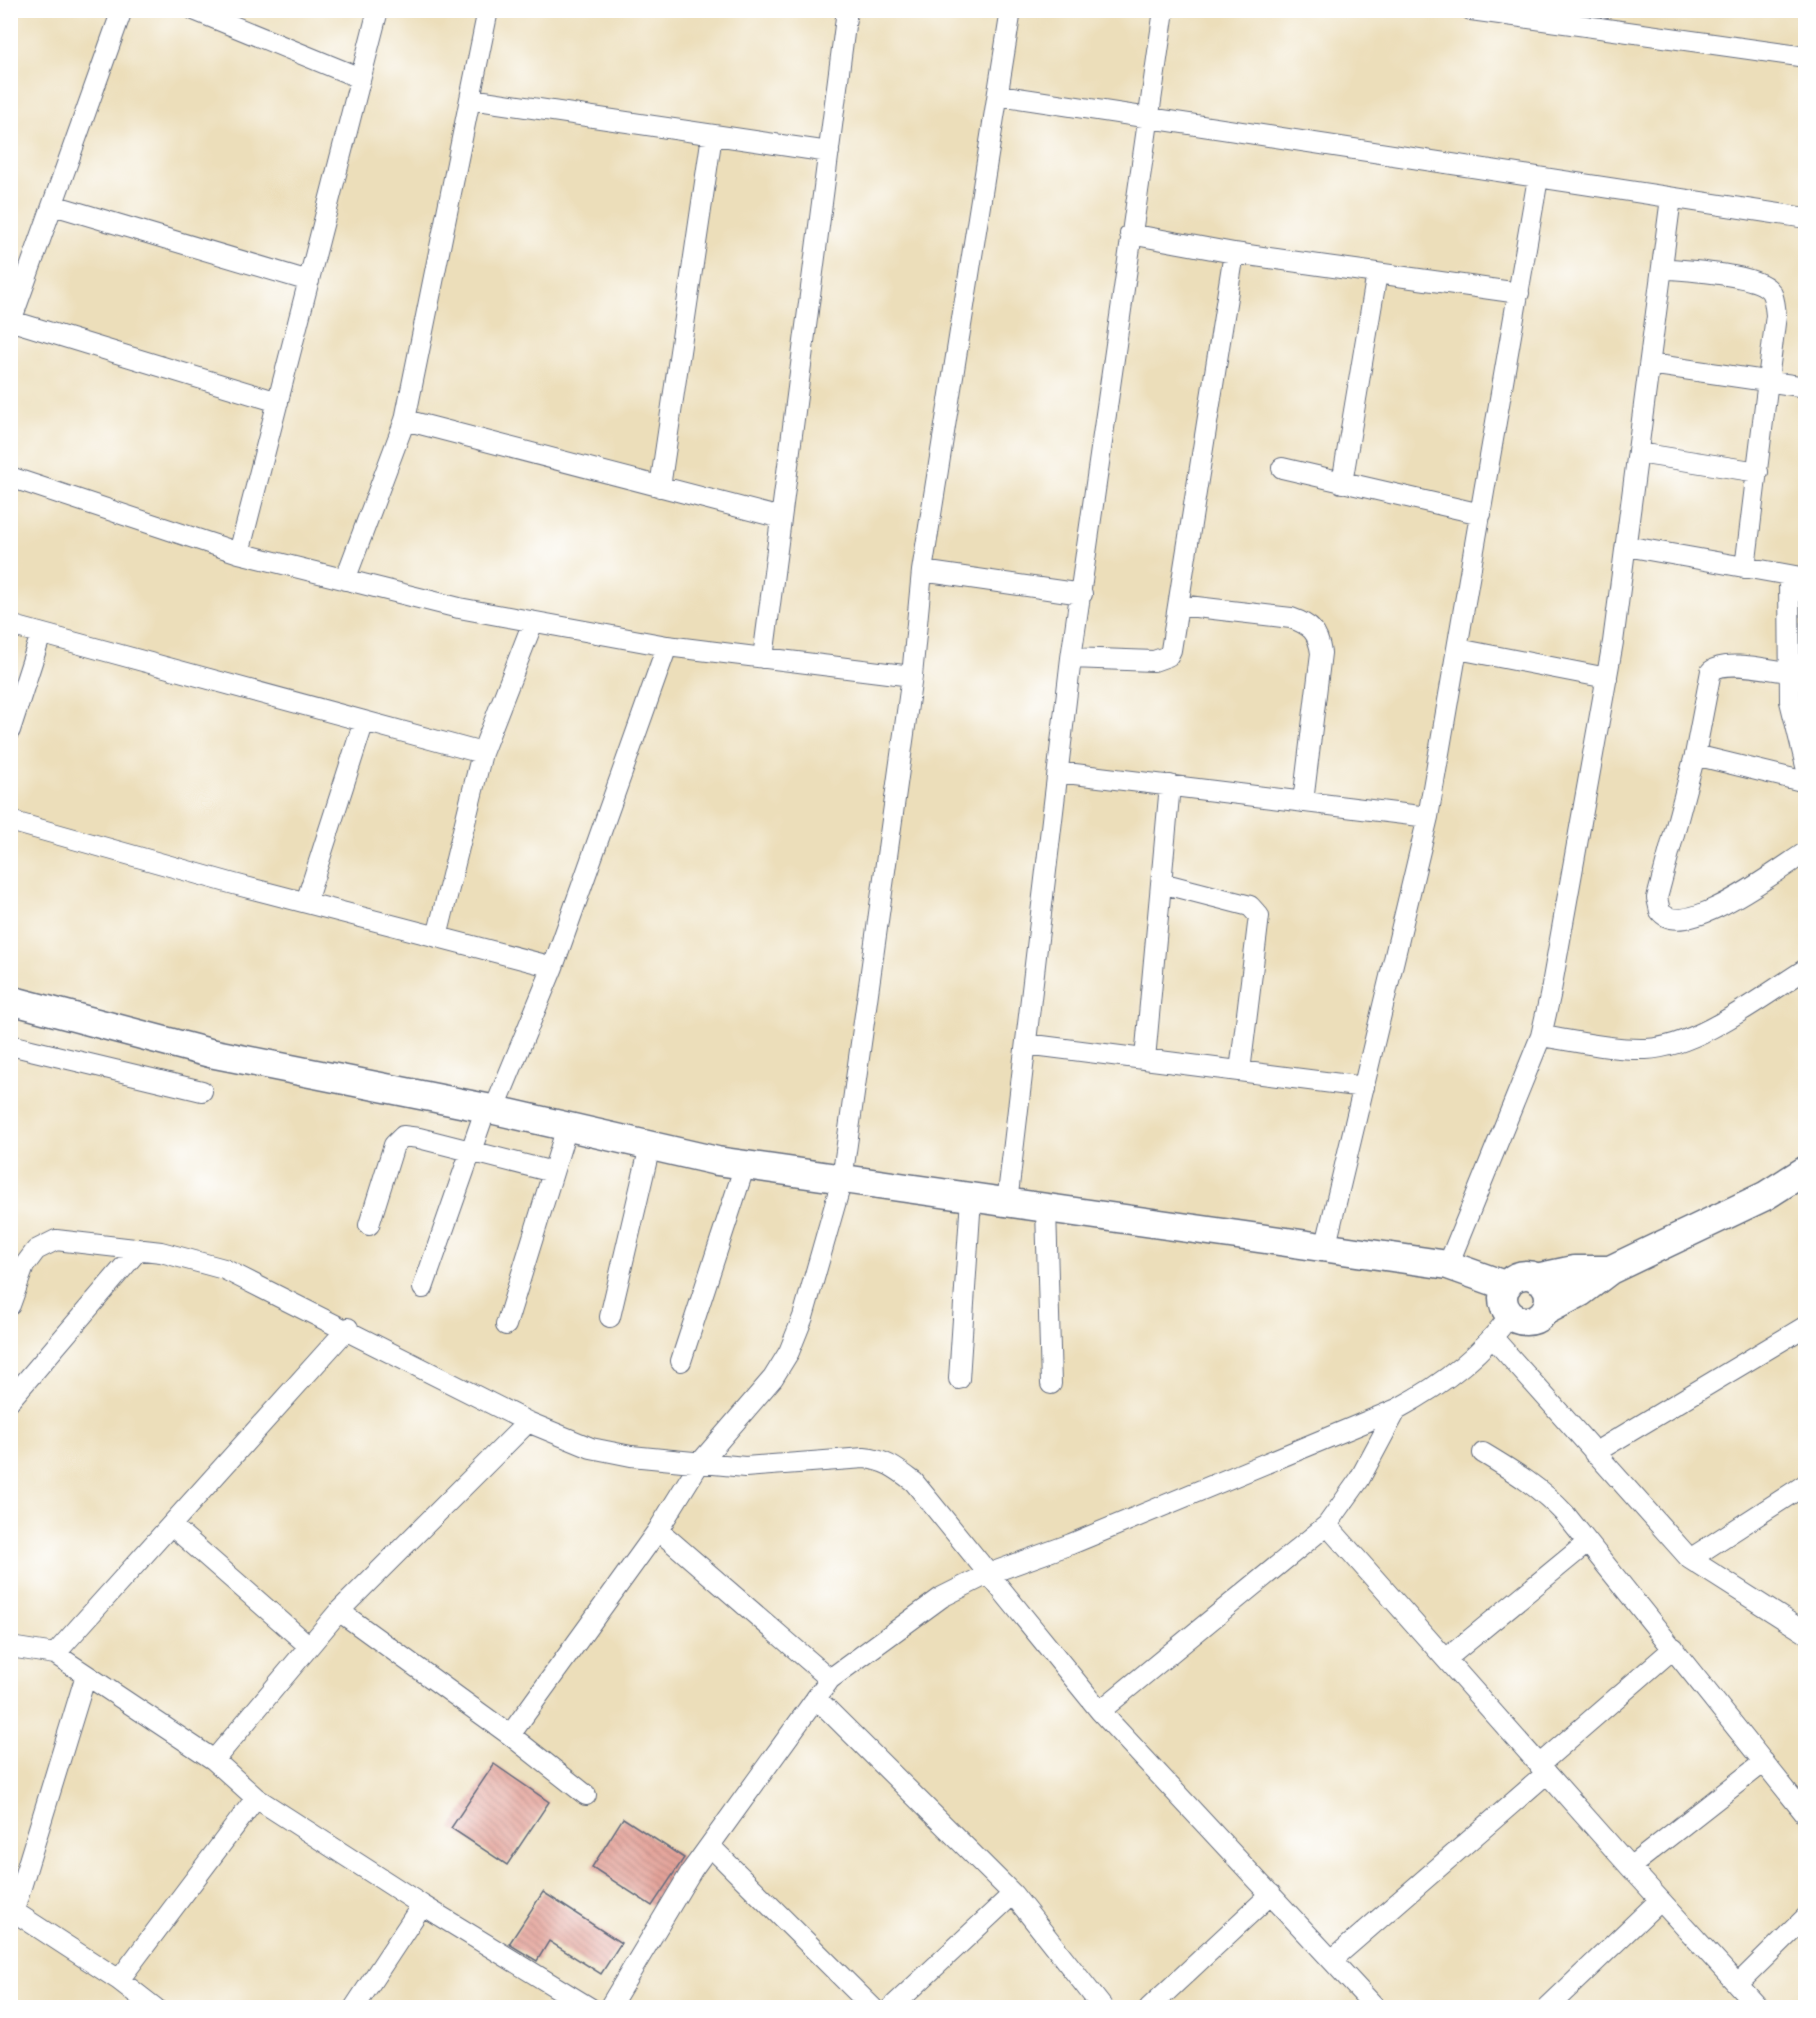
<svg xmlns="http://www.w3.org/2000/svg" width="1816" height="2018" font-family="'Architects Daughter',sans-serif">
  <defs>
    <pattern id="building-back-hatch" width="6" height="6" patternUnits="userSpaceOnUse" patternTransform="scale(1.5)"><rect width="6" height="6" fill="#e4a399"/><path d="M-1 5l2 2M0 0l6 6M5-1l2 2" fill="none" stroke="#b88580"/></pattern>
  </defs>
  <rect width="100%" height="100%" fill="#fff"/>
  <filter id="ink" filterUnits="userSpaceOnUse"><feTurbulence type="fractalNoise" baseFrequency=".0167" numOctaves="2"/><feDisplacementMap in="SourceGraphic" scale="12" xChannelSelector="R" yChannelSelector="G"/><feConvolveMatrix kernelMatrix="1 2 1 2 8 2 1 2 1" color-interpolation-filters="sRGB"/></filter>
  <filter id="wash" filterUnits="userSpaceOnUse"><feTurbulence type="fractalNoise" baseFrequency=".008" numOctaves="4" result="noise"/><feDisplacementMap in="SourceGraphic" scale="24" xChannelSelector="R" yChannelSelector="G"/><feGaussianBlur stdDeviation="1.35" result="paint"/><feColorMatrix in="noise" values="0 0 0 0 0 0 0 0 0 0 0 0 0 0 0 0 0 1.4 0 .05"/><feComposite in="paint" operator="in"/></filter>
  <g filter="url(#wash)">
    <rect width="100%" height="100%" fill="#ecdeba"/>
    <g id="blocks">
      <path fill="url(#building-back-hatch)" d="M494,1764l55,38 -42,63 -56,-37z
        M623,1818l61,40 -32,48 -60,-39z
        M543,1892l78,51 -20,31 -52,-33 -12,20 -28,-17z"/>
    </g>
  </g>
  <g filter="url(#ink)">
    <use href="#blocks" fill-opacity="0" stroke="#646c7e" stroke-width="1.5"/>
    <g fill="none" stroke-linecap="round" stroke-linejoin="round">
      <defs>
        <path id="street" d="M194,10l166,68
          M1471,10l335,47
          M999,95l807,123
          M471,99l358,53
          M53,205l256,76
          M1130,234l104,19 285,40
          M1662,268c23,3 97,5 109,24 4,7 4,16 5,23l-31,253
          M12,321l266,81
          M10,324l112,-314
          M1650,364l156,23
          M405,420l376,98
          M1638,453l120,19
          M1282,468l199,46
          M10,477l229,76 220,55 208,38 245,30
          M1342,483l35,-210
          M660,487l52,-352
          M1626,546l180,32
          M239,553l139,-543
          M922,571l160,23
          M1789,577l1,124 16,65
          M345,580l60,-160 83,-410
          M1179,605l112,13c20,7 27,14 30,35l-18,149
          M10,625l472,128
          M1458,649l149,29
          M763,658l84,-648
          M1071,658l83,3 14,-5 3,-6 63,-397
          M1789,672c-19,-2 -63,-13 -78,-1l-16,84 -38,143 3,13c24,32 120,-43 146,-59
          M10,730l31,-96
          M1695,755l111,27
          M1058,772l370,45
          M10,821l224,63 319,83
          M1161,883l89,23 9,10 -19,155
          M306,902l58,-181
          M437,937l45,-184 51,-131
          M1541,1036c34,5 70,14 105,13 52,-2 116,-53 160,-80
          M1026,1044l338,43
          M10,1045l192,46
          M1145,1059l25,-274
          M494,1110l59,-143 114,-321
          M1007,1203l64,-545 93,-648
          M1046,1209l5,175
          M369,1225l25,-80 9,-9 16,2 134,34
          M1325,1249l103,-432 110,-639
          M1448,1265l93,-229 9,-40 63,-354 58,-444
          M423,1288l63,-180
          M10,1305l14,-39 12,-16 20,-10 105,12 63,17 304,153 63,26 40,8 114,11 119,-9c22,2 33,11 50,24l186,229 276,297
          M610,1317l40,-171
          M506,1325l61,-198
          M348,1328l-293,326 159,106 42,38 166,107 168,103
          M1494,1339l196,220 116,74
          M681,1361l64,-196
          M959,1379l12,-181
          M10,1400l129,-151
          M1483,1453c30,18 58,35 82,61l241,301
          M1594,1453l212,-127
          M171,1525l138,121
          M1327,1525l303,342 129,141
          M658,1530l172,149
          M1690,1559l116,-75
          M339,1611l171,124 76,60
          M10,1647l45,7
          M1446,1659l141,-116
          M816,1698l197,196 -122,114
          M1100,1711l227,-186 32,-45 38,-71
          M510,1735l148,-205 41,-66 74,-86 16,-26 14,-35 39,-137 70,-504 10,-105 89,-561
          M214,1760l125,-149 189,-189
          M1539,1765l135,-117
          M710,1846l163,162
          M1630,1867l134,-105
          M1013,1894l90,114
          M10,1909l109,71 36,28
          M14,1910l72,-235
          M1333,1959l214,-186
          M119,1980l137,-182
          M1738,1984l68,-67
          M354,2008l68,-103
          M609,2008l83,-138 138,-191 112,-82 46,-23 83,-30 326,-135c43,-23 85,-54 113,-94
          M1149,2008l122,-114
          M1547,2008l113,-108"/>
        <path id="secondary" d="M10,1000l200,53 276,55 231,53 731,104 59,21
          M1503 1298a23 23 0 1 1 46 0a23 23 0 1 1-46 0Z
          M1536,1278l38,-8h36
          M1545,1311l36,-19 29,-22 155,-74 41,-26"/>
      </defs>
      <use href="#street" stroke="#646c7e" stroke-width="22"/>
      <use href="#secondary" stroke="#646c7e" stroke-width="31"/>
      <use href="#street" stroke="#fff" stroke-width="20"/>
      <use href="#secondary" stroke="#fff" stroke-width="28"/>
    </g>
  </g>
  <rect width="1816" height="2018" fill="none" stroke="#fff" stroke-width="36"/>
</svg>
